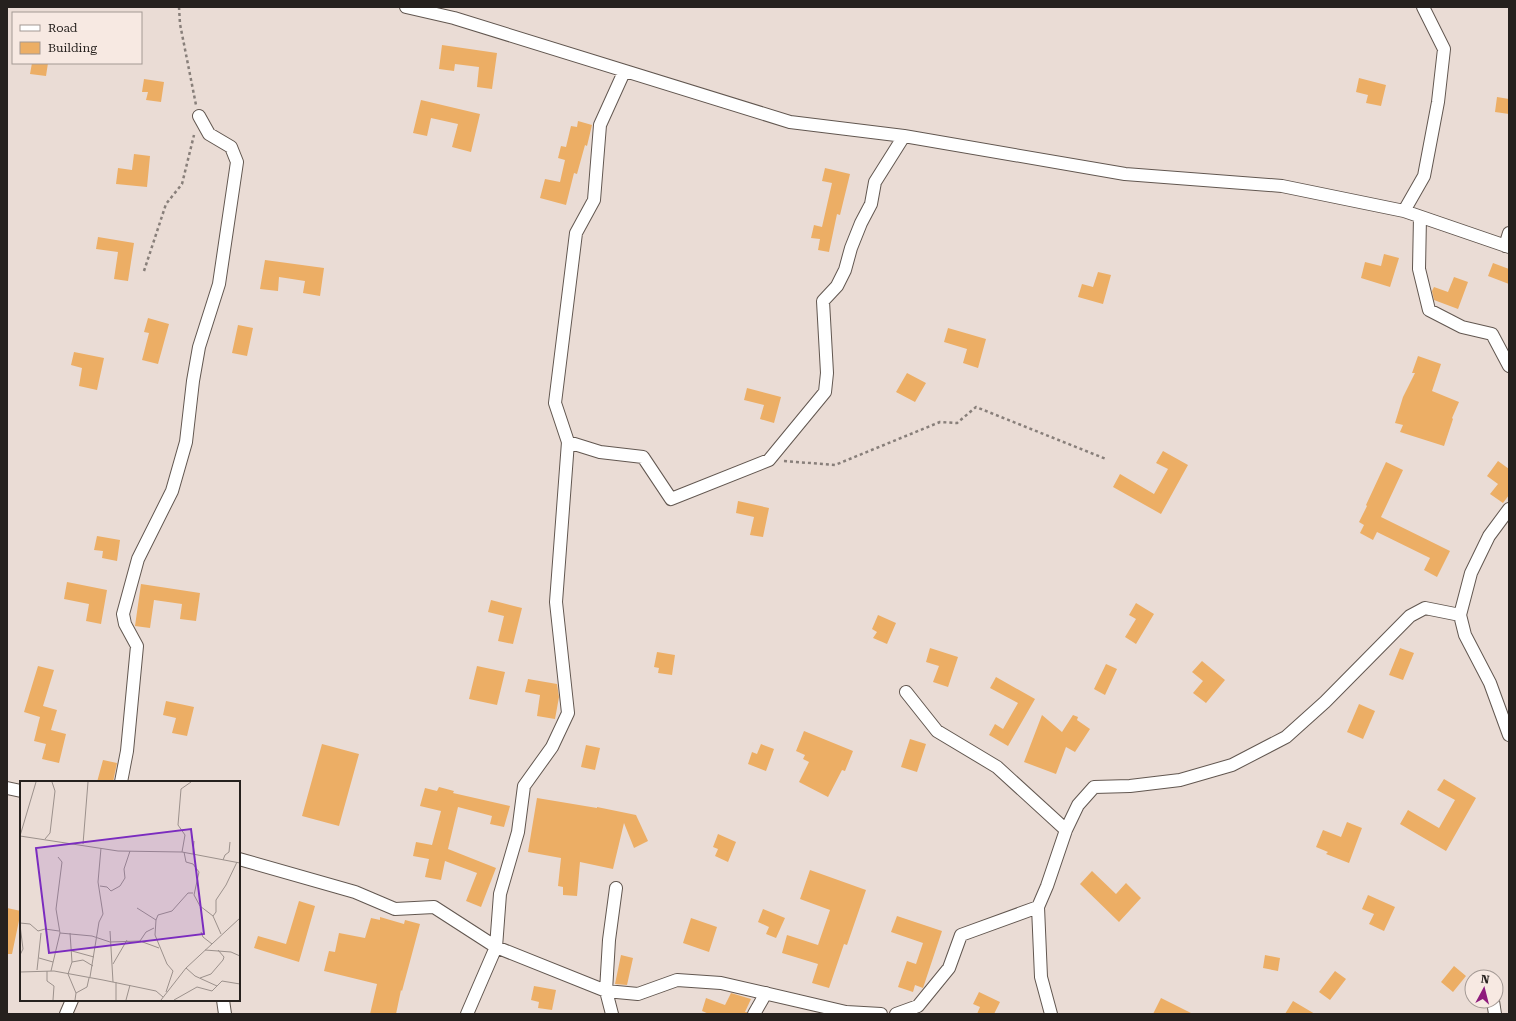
<svg xmlns="http://www.w3.org/2000/svg" width="1516" height="1021" font-family="'Roboto Serif',serif">
  <rect width="100%" height="100%" fill="#eadcd5"/>
  <path fill="#ecae65" d="M442,45l55,8 -5,36 -15,-2 2,-20 -24,-3 -1,7 -15,-2z
    M32,63h16l-2,13 -16,-2z
    M1359,78l27,7 -5,21 -15,-3 2,-8 -12,-3z
    M144,79l20,3 -3,20 -15,-2 2,-8h-6z
    M1497,97l12,2v15l-14,-2z
    M421,100l59,14 -9,38 -19,-5 6,-23 -27,-6 -4,18 -14,-3z
    M578,121l14,4 -5,21 -2,-1 -8,29 -3,-1 -8,32 -26,-7 5,-19 15,3 5,-22 -7,-2 3,-12 5,1 5,-21 6,1z
    M134,154l16,2 -3,31 -31,-3 2,-16 14,2z
    M825,168l25,6 -10,41 -3,-1 -8,38 -11,-2 2,-11 -9,-1 3,-13 8,2 10,-44 -10,-2z
    M98,237l36,6 -6,38 -14,-2 4,-27 -22,-3z
    M1384,254l15,4 -9,29 -29,-9 4,-16 16,4z
    M265,260l59,8 -4,28 -17,-3 2,-12 -26,-4 -1,14 -18,-2z
    M1493,263l16,6v15l-21,-8z
    M1098,272l13,3 -8,29 -25,-7 4,-13 11,3z
    M1454,277l14,5 -10,27 -24,-9 -2,-9 2,-4 14,5z
    M148,318l21,6 -11,40 -16,-4 7,-27 -5,-1z
    M238,325l15,3 -6,28 -15,-3z
    M948,328l38,11 -8,29 -15,-5 4,-14 -23,-7z
    M74,352l30,6 -7,32 -18,-4 3,-18 -11,-3z
    M1418,356l23,8 -9,27 27,11 -7,16 1,1 -9,27 -44,-14 3,-7 -8,-2 8,-26 12,-24h-3z
    M907,373l19,10 -11,19 -19,-10z
    M747,388l34,9 -7,26 -14,-4 4,-14 -20,-5z
    M1163,451l25,14 -27,49 -48,-27 7,-13 34,20 14,-25 -12,-6z
    M1498,461l11,8v26l-6,8 -13,-9 8,-10 -11,-8z
    M1386,462l17,8 -22,47 69,34 -13,26 -13,-7 6,-12 -53,-26 -4,8 -13,-7 4,-8 -5,-3 8,-16 -1,-1z
    M738,501l31,7 -6,29 -13,-2 4,-18 -18,-4z
    M97,536l23,4 -3,21 -15,-3 1,-7 -9,-1z
    M67,582l40,8 -6,34 -15,-3 3,-17 -25,-5z
    M141,584l59,9 -4,28 -16,-2 2,-15 -28,-4 -4,28 -15,-2z
    M491,600l31,8 -9,36 -15,-3 6,-25 -16,-4z
    M1136,603l18,11 -18,30 -11,-7 11,-18 -7,-4z
    M878,615l18,8 -9,21 -14,-6 4,-6 -5,-3z
    M930,648l28,9 -10,30 -15,-5 6,-16 -13,-4z
    M1400,648l14,5 -11,27 -14,-5z
    M657,652l18,3 -3,20 -14,-2 1,-5 -5,-1z
    M1202,661l23,19 -19,23 -13,-10 10,-12 -11,-9z
    M1106,664l11,5 -12,26 -11,-6z
    M38,666l16,4 -11,36 14,4 -6,20 15,4 -7,29 -17,-4 4,-15 -12,-3 6,-24 -16,-5z
    M477,666l28,6 -8,33 -28,-6z
    M996,677l39,22 -27,47 -19,-11 6,-11 8,5 15,-26 -28,-15z
    M528,679l29,5 2,13 -4,22 -18,-3 3,-21 -15,-3z
    M166,701l28,6 -7,29 -15,-3 4,-15 -13,-3z
    M1359,704l16,7 -12,28 -16,-7z
    M1042,715l20,17 11,-17 5,2 -1,3 13,9 -15,23 -9,-5 -10,27 -32,-12z
    M804,731l49,20 -8,20 -3,-1 -14,27 -29,-15 10,-20 -6,-3 2,-4 -9,-4z
    M910,739l16,5 -9,28 -16,-5z
    M322,744l37,10 -20,72 -37,-10z
    M761,744l13,5 -8,22 -18,-7 4,-12 5,2z
    M586,745l14,3 -5,22 -14,-3z
    M103,760l14,3 -4,19h-16z
    M1444,779l32,19 -30,53 -46,-27 8,-14 31,18 16,-28 -18,-10z
    M439,787l15,4 -1,2 57,13 -6,21 -14,-3 2,-8 -34,-9 -10,42 48,19 -15,39 -15,-6 11,-28 -32,-12 -4,19 -16,-3 4,-18 -16,-3 3,-14 16,3 9,-34 -21,-5 5,-18 12,3z
    M537,798l60,10v-1l39,8 12,26 -14,7 -10,-25 -11,46 -33,-7 -3,34 -14,-1v-8l-5,-1 3,-28 -33,-6z
    M1347,822l15,6 -13,35 -23,-9 2,-2 -12,-5 7,-17 18,7z
    M718,834l18,8 -8,20 -13,-6 3,-7 -5,-2z
    M810,870l56,20 -19,55 -3,-1 -15,44 -17,-5 6,-19 -36,-11 5,-18 31,10 12,-35 -30,-11z
    M1092,871l24,23 10,-11 15,15 -22,24 -39,-38z
    M1368,895l27,12 -11,24 -15,-7 5,-10 -12,-5z
    M299,901l16,5 -16,56 -45,-14 4,-12 28,8z
    M7,908l14,3 -9,43h-5z
    M763,909l22,9 -9,20 -10,-4 3,-7 -11,-5z
    M897,916l45,15 -19,57 -8,-3 -2,7 -15,-5 9,-26 9,3 7,-21 -32,-11z
    M380,917l24,7 1,-4 15,4 -18,67 -1,-1 -5,24h-26l7,-30 -53,-13 5,-20 6,1 4,-19 26,5 6,-20 9,2z
    M691,918l26,9 -8,25 -26,-9z
    M621,955l12,3 -6,27 -12,-1z
    M1265,955l15,3 -2,13 -15,-3z
    M1454,966l12,10 -13,16 -12,-10z
    M1335,971l11,8 -16,21 -11,-8z
    M534,986l22,4 -4,20 -14,-2 1,-6 -8,-2z
    M979,992l21,10 -6,12h-17l3,-7 -7,-3z
    M731,993l20,6 -6,13h2v2h-38l-7,-3 4,-13 19,7z
    M1161,998l32,16h-40z
    M1293,1001l22,13h-30z"/>
  <g fill="none" stroke-linecap="round" stroke-linejoin="round">
    <defs>
      <path id="minor" d="M406,7l48,11 336,104 114,14 221,38 157,12 122,25 105,36
        M1404,211l20,-35 14,-74 6,-53 -21,-42
        M1420,217l-1,52 10,41 33,17 30,7 17,32
        M1505,246l4,-13
        M568,442l32,10 43,5 28,42 98,-39 56,-68 2,-19 -4,-72 14,-15 8,-16 6,-22 10,-25 10,-19 4,-22 29,-46
        M1509,509l-20,27 -18,37 -11,42 5,20 25,48 19,52
        M906,692l31,39 60,36 69,63
        M121,782l6,-31 10,-105 -12,-22 -2,-10 15,-55 34,-68 14,-49 7,-61 6,-34 20,-63 18,-122 -6,-15 -22,-13 -10,-18
        M7,788l14,3
        M239,859l116,33 40,17 39,-2 62,40 110,44 32,3 39,-14 44,3 125,29 35,2
        M223,1000l2,14
        M1493,1001l2,13
        M66,1014l6,-14
        M467,1014l29,-67 4,-53 18,-62 6,-46 28,-39 16,-34 -12,-111 12,-160 -13,-39 21,-170 18,-33 6,-75 24,-53
        M612,1014l-6,-23 3,-51 7,-52
        M754,1014l12,-21
        M896,1014l22,-8 31,-38 12,-33 77,-28
        M1051,1014l-10,-37 -3,-70 9,-21 19,-56 12,-25 16,-18 36,-1 50,-6 52,-15 54,-28 39,-35 85,-86 15,-8 35,7"/>
    </defs>
    <use href="#minor" stroke="#625750" stroke-width="14"/>
    <path stroke="#887f7a" stroke-width="2.5" stroke-dasharray="3 3" stroke-linecap="butt" d="M179,7l1,17 16,81
      M144,271l22,-67 16,-20 12,-49
      M784,461l51,4 105,-43 17,1 19,-16 130,52"/>
    <use href="#minor" stroke="#fff" stroke-width="12"/>
  </g>
  <g transform="translate(20 781)">
    <rect width="220" height="220" fill="#eadcd5"/>
    <path fill="none" stroke="#9c918c" stroke-width="1" d="M0,55l98,15 64,1 58,11M0,55l16,-54M25,58l5,-6 5,-42 -3,-9M63,63l5,-62M162,71l3,-17 -7,-10 3,-36 10,-7M164,71l2,10 7,2 6,8 -5,23 6,11 13,10 8,18M173,73l1,-13M203,79l2,-5 4,-3 1,-10M80,105l7,1 4,4 9,-5 5,-8 -1,-9 6,-18M117,127l19,12M193,135l3,-4v-12l10,-15 11,-23M0,142l10,1 8,7 7,-2 14,2M0,144l3,24 -3,6M90,150l3,51M181,151l2,5 9,7M40,152l32,3 18,6 30,-1 19,7M120,160l6,-9 8,-4M185,169l26,2 9,4M52,170l22,6M19,177l14,4M52,181l11,-2 10,6M93,183l14,-24M166,187l9,8 22,10M17,189l4,-37M27,190v10l7,5 -1,14M31,190l9,-38 -4,-24 6,-47 -4,-5M0,191l34,-1 49,9 53,11 7,6M48,193l4,-12 -2,-29M48,193l8,19 -1,7M70,196l9,-55 4,-8 -5,-32 3,-34M180,197l11,-4 12,-14 1,-3 -6,-7M146,211l7,-21 -6,-7 -12,-29 1,-15 2,-5 14,-4 16,-18h5M56,212l11,-6 2,-9M96,219v-18M106,219l4,-15M141,219l25,-32 54,-50M154,219l23,-13 15,4 10,-10 18,3"/>
    <path fill="#7b2cbf" fill-opacity="0.15" stroke="#7b2cbf" stroke-width="2" d="M171,48l13,105 -155,19 -13,-105z"/>
    <rect width="220" height="220" fill="none" stroke="#26211e" stroke-width="2"/>
  </g>
  <rect width="1516" height="1021" fill="none" stroke="#26211e" stroke-width="16"/>
  <rect x="12" y="12" width="130" height="52" fill="#f7e9e2" stroke="#a39994"/>
  <rect x="20" y="25" width="20" height="6" fill="#ffffff" stroke="#a39994"/>
  <text x="48" y="32" font-size="12" fill="#26211e">Road</text>
  <rect x="20" y="42" width="20" height="12" fill="#ecae65" stroke="#a39994"/>
  <text x="48" y="52" font-size="12" fill="#26211e">Building</text>
  <g transform="translate(1484 989) rotate(7)"><circle r="19" fill="#f7e9e2" stroke="#a39994"/>
  <path d="M0-3L7 15L0 10L-7 15Z" fill="#8f1c7d"/>
  <text y="-6" font-size="11" font-weight="bold" text-anchor="middle" fill="#26211e">N</text>
  </g>
</svg>
